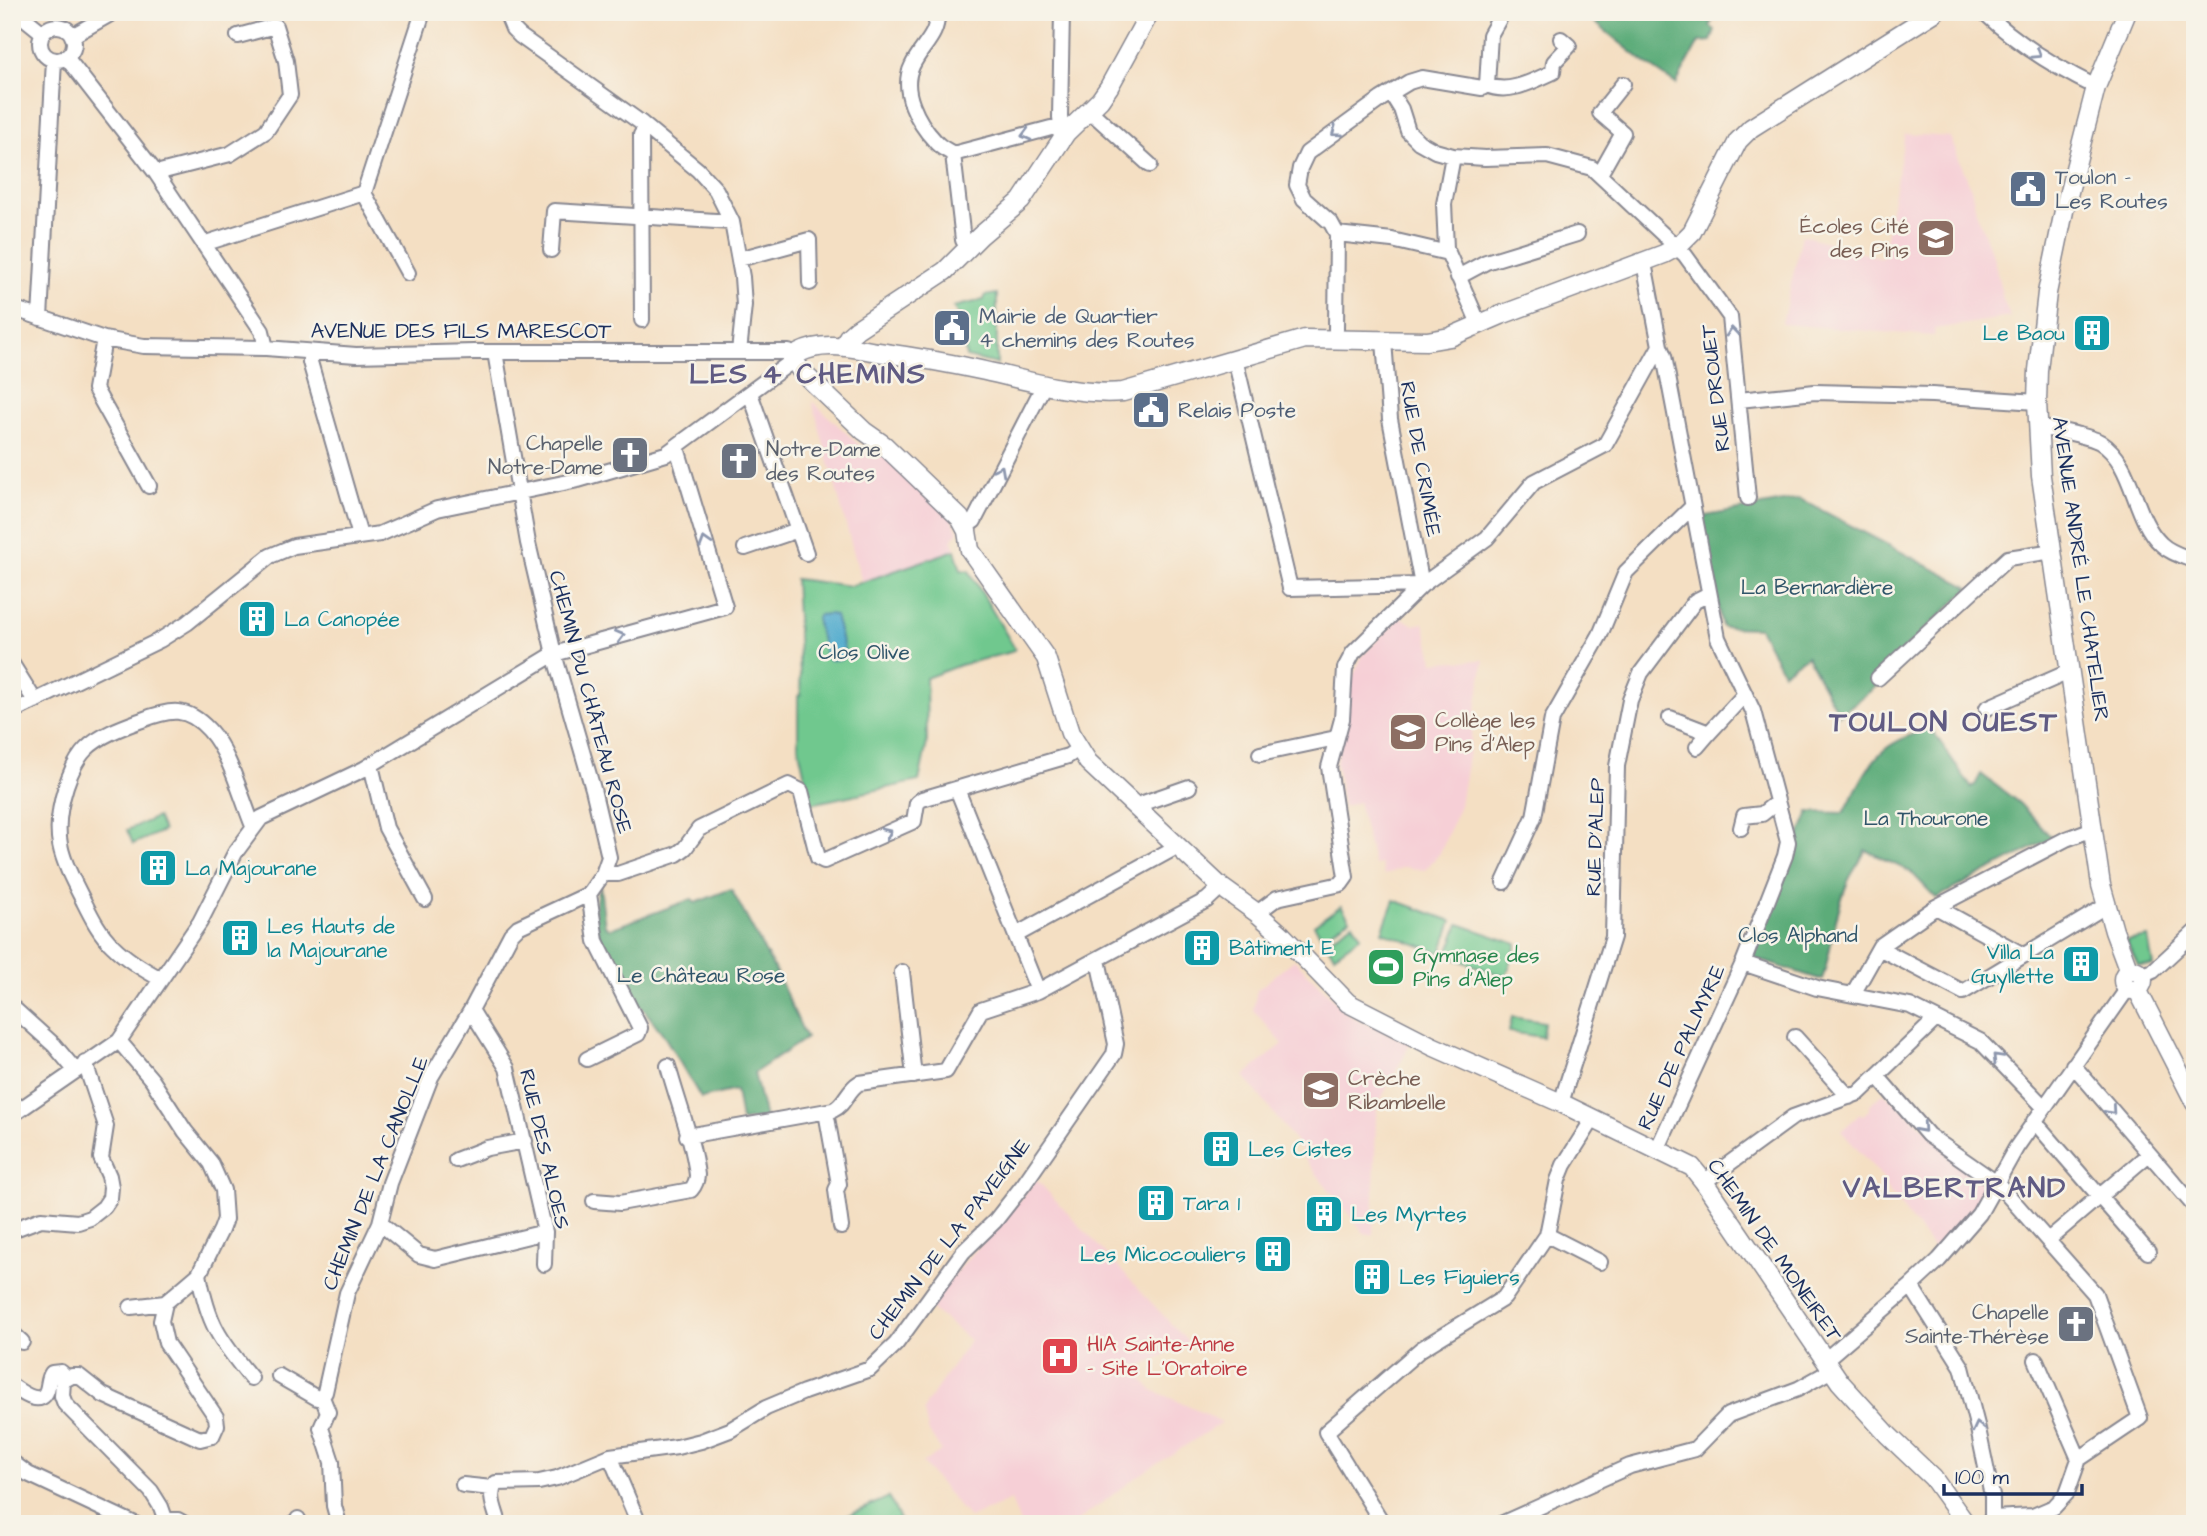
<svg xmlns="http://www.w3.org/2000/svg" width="2207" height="1536" font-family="'Architects Daughter',sans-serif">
  <rect width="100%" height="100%" fill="#f7f3e8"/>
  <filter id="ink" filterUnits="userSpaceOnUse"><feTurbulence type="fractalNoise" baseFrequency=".0143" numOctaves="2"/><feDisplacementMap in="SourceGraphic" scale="14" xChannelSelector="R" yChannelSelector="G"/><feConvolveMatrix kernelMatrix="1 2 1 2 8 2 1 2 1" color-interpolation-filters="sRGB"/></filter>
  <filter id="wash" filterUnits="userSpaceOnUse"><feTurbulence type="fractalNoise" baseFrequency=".00686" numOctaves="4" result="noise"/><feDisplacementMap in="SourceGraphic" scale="28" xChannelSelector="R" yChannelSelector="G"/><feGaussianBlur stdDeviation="1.57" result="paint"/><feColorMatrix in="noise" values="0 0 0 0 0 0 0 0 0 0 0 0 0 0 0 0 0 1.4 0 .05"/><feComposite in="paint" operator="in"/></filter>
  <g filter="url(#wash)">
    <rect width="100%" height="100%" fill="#f4dfc3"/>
    <path fill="#f6cfd6" d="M1905,134l45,3 21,51 5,23 18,48 9,40 7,18 -75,12 -1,7 -152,-12 20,-89 80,23z
      M812,401l61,57 10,-3 69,63 6,14 -6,8 3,10 -93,33z
      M1400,617l14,8 10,-2 10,39 50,-2 -24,145 -20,48 -15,17 -21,-3 -20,8 -3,-11 -7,1 -16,-63 -15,5 -7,-44 16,-85 11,-23z
      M1294,960l37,36 9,12 20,14 14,4 36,18 -32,61 -2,12 -3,118 -9,-2 -61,-76v-6l-59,-75 39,-32 -30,-34 4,-20z
      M1884,1093l104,90 1,5 -14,24 -38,42 -55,-72 2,-3 -43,-48 19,-17 2,2 7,-6v-5z
      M1036,1179l153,164 -55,27 17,19 71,33 -87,56 -61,46h-54l-9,-24 -42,18 -47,-55 19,-12 -13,-21 -4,-18 3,-9 43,-63 -40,-32 12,-20 65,-73z"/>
    <path fill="#70c88e" stroke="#467c76" stroke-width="2" d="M997,294v70l-31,-7 -3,-22 4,-1 -1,-8 -13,-19 31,-7v-4z
      M955,550l6,20 8,1 46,78 -4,3 -51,13 -34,13 1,65 -8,38 -108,23 -13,-59v-49l3,-1 -6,-116 56,7z
      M157,817l6,14 -30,13 -6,-14z
      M1394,900l58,21 -11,32 -59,-21z
      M1341,906l9,13 -28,18 -8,-12z
      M1353,923l8,13 -27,19 -9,-13z
      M1459,924l58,20 -11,33 -59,-21z
      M2148,937l5,29 -15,-1 -12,-24z
      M1512,1017l32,5 -2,15 -33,-5z
      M889,1497l11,23 -9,4h-45l-3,-6z"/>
    <path fill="#5cac79" stroke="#3c6e6c" stroke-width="2" d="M1582,12h134l-6,14 5,5 -4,10 -12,1 -23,42 -32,-22z
      M1800,499l170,89 -98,90 6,7 -39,30 -32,-59 -24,16 -24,-44 -37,-1 -22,-110z
      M1930,727l41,60 4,-2 6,-11 38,29 33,35 -116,60 -25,-26 -46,-22c-4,13 -14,22 -18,34 -13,31 -15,65 -25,96l-72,-23 43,-119 5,1 11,-27 35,1c11,-20 21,-45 38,-61 13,-12 32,-18 48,-25z
      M600,886l5,40 5,3 82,-30 3,4 36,-14 47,87 28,62 -52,35 11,45 -24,3 -5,-31 -35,8 -38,-64 -22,-28 -7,2c-18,-36 -51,-81 -34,-122z"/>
    <path fill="#50aacd" stroke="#366c96" stroke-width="2" d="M830,614l5,2 10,37 -3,6 -12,1 -4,-3 -10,-38 3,-4z"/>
  </g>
  <g filter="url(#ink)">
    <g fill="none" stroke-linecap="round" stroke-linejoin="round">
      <defs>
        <path id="minor" d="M17,12l26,21
          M506,12l7,17 7,7 120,86 58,48 18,20 16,32 10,55 2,28 -5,47
          M937,12c2,24 -16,34 -25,54 -12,24 6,57 23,75 4,6 12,9 18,13
          M1062,12l-2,105 1,9 5,7
          M1984,12c33,32 71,55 112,75
          M40 43a17 17 0 1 1 34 0a17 17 0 1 1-34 0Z
          M72,36l42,-24
          M66,57l90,116 106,158 4,17
          M1487,85c21,10 46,-4 66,-13l1,-10 15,-16 -8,-7
          M1391,93l10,16 7,22 11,11 16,9 18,5 32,2 62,-2 45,12 93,87 45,62 18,181
          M1090,111l60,54
          M953,154l98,-26h8l7,5
          M953,154l10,86 6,9
          M1453,156l-9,48 2,44 33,76
          M156,173l74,-19 36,-23 24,-36 -4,-34 -11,-35 -37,10
          M1600,174l23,-41 -23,-20 23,-29
          M364,193l59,-181
          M364,193l44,80
          M1337,234l55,6 56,13
          M203,244l161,-51
          M551,250l3,-39 178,11
          M739,259l70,-19 1,43
          M1458,277l28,-15 91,-28
          M12,308l92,31 40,7 122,2 90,7 118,-3h315
          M40,318l14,-258
          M642,320l-1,-185 5,-8
          M1336,330l1,-96 -6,-11 -27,-24 -7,-14 3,-17 7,-15 74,-54 28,-17 13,-4 60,10 5,-3 3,-50 13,-23
          M104,339l-9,50 54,97
          M495,352l33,191 26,111 39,135 16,68 -6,17 -14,20 7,47 44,87 -2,6 -51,25
          M310,353v9l50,174
          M1235,359l55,229 132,-3 -32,-166 -6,-78
          M750,393l56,160
          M1739,400l76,-8 117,3 105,7
          M2037,429c13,-1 25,2 38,5 8,2 18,4 25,8 35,22 32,75 61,102 9,9 22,12 34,17
          M965,527l9,-6 70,-136
          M745,548l53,-18
          M12,664l23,37
          M1878,678l130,-120 45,-7
          M1987,708l84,-37
          M12,712l148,-72 27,-17 83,-67 24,-10 86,-12 57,-25 141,-29 88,-26 125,-92
          M1670,718l39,15 36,-39
          M1697,747l12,-14
          M1260,754l76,-16
          M371,765l15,63 39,71
          M957,789l81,202
          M1139,809l4,-6 46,-16
          M1741,828l3,-12 18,-2 14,-11
          M603,874h15l59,-20 8,-6 14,-19 90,-44 12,6 17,67 6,3 90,-40 3,-18 5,-4 146,-43 10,-7
          M1504,882l30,-65 18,-98 48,-84 26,-63 66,-65
          M1936,907l87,48
          M1257,913l20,-15 64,-14 5,-7 -17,-110 13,-48 3,-51 8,-15 69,-68 65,-47 47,-56 71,-37 55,-99 -16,-83
          M1016,935l155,-85 6,-6
          M1879,948l84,44 136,-82 8,-1
          M1743,963l74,25 93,18 70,35 64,66
          M902,972l12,104
          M2142,976l11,-5 42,-39
          M161,979c-17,-9 -34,-19 -48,-33 -13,-12 -21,-28 -29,-44 -23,-45 -34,-65 -18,-116 4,-12 10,-27 20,-37 14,-14 37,-22 56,-29 28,-11 45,-14 67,10 21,23 32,67 44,96
          M1853,994l27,-48 56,-39 130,-68 27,-10
          M12,1007l42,38 21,25
          M471,1010l36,58 38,164 -1,32
          M1795,1037l54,60
          M119,1041l33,39 33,51 26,32 12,27 2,29 -4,11 -22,44 -34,29 -4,18 5,22 50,74 1,8 -5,11 -12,3 -97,-44 -24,-19h-7l-9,5 -1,15 3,8 86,87 10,16 6,17
          M2073,1065l122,142
          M1877,1076l51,59 70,49 97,110 45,124 -61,41 -12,34 -13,14 -21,9 -41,2
          M1561,1103l52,-166 4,-171 13,-66 11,-27 54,-72 14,-7
          M826,1112l13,72 -3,6 5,37
          M12,1115l107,-74 81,-119 35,-69 26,-35 103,-49 190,-115 171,-47 -48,-159
          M2034,1121l114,131
          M687,1136l146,-26c12,-5 14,-20 26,-27l87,-12 35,-61 57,-19 169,-91 14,-13
          M1657,1150l86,-187 42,-107 3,-14 -35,-131 -35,-73 -54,-282 -4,-10
          M456,1160l31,-12 38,-7
          M1704,1182l89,-65 66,-24 76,-73
          M594,1201l26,2 71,-13c4,-5 6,-9 6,-15 -4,-35 -20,-75 -29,-109
          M380,1223l39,32 16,4 110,-27
          M12,1230l29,-11 37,3 12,-4 14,-11 6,-9 1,-11 -2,-11 -8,-18 5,-32 -21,-63
          M1547,1235l53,27
          M2048,1240l101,-86
          M199,1274c9,50 20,65 52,104
          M1911,1286l51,81 16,62 14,67v22l-5,6
          M131,1307l34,-4
          M12,1333l10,9
          M1825,1360l86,-74 28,-26 40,-46 37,-66 112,-160
          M2036,1360l43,99
          M279,1376l38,22 5,-1 3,-5 22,-99 33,-70 10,-40 41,-106 40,-67 40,-76 7,-7 71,-33
          M12,1386c9,6 29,22 35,4 2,-6 1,-11 5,-17l9,-1 6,6
          M322,1397l6,15 -7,16 11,34 2,44 5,18
          M610,1456l29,68
          M12,1462l16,12 107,50
          M463,1485l29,3
          M298,1519l2,5
          M166,1520h12l7,4
          M499,1524c-3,-14 -12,-28 -3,-41l43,-1 18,-4 53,-22 67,-9 24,-6 29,-11 36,-22 38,-16 66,-23 26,-25 67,-92 32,-31 29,-37 90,-130 2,-10 -18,-84
          M1383,1524l-57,-92 95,-83 83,-51 43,-63 11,-55 6,-15 29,-46
          M1501,1524l129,-58 65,-17 33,-34 70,-26 34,-19"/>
        <path id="major" d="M2127,12l-31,75 -32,124 -17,82 -9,77 -1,32 4,74 60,409 13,46 15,40
          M844,347l4,-10 9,-8 88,-58 35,-35 41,-35 45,-68 34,-33 9,-13 41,-75
          M799,353c25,-13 53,-5 79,-1 36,5 71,11 107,19 45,10 91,25 138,21l182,-53 122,2 23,-4 51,-22 163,-61 13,-7 15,-15 46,-91 13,-13 184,-116
          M796,363l5,8 63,60 20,14 76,73 7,13 3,19 76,108 24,75 18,29 133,125 36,26 25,22 66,68 84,43 129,57 131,64 12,15 136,200 48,53 45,43 33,46
          M2123 980a10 10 0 1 1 20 0a10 10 0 1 1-20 0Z
          M2137,989l58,114"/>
      </defs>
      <use href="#minor" stroke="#888790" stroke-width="18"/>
      <use href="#major" stroke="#888790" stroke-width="21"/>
      <use href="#minor" stroke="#fff" stroke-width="14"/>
      <use href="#major" stroke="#fff" stroke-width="18"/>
    </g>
    <defs><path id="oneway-chevron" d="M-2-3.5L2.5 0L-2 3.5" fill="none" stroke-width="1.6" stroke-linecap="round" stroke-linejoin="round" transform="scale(1.75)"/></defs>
    <g stroke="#8d97ae">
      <use href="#oneway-chevron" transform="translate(2037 54) rotate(33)"/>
      <use href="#oneway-chevron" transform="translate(1336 132) rotate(144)"/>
      <use href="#oneway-chevron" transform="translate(1026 135) rotate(165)"/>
      <use href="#oneway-chevron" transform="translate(1732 332) rotate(-96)"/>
      <use href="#oneway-chevron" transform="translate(1000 470) rotate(-62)"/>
      <use href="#oneway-chevron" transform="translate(705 542) rotate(-107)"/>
      <use href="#oneway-chevron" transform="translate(620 636) rotate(-15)"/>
      <use href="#oneway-chevron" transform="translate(887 833) rotate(-24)"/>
      <use href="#oneway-chevron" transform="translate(1997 1058) rotate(-134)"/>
      <use href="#oneway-chevron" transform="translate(2111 1110) rotate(49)"/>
      <use href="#oneway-chevron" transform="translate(1922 1128) rotate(48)"/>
      <use href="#oneway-chevron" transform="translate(1978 1427) rotate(-103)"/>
    </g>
  </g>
  <defs>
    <symbol id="civic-square" viewBox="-11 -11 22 22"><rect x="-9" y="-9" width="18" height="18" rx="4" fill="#5c6f8a" stroke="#f7f3e8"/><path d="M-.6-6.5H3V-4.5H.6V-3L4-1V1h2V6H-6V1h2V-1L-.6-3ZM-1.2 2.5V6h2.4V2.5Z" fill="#fff"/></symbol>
    <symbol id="school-square" viewBox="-11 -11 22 22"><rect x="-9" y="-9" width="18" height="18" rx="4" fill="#8d6e63" stroke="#f7f3e8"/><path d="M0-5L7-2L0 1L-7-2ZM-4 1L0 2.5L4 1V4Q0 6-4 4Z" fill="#fff"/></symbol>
    <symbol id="building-square" viewBox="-11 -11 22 22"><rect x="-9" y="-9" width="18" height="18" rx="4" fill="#0f9aa8" stroke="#f7f3e8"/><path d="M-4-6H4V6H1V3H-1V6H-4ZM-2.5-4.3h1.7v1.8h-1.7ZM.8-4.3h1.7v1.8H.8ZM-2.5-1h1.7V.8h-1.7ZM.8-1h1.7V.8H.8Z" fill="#fff"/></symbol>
    <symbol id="church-square" viewBox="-11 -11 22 22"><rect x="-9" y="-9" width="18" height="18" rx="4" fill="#6b7280" stroke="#f7f3e8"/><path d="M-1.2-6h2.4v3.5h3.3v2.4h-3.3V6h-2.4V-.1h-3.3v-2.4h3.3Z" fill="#fff"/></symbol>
    <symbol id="stadium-square" viewBox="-11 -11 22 22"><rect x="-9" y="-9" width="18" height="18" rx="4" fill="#2e9e5b" stroke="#f7f3e8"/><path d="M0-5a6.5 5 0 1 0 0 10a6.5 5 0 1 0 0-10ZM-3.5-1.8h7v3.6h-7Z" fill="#fff"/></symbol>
    <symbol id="hospital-square" viewBox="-11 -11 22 22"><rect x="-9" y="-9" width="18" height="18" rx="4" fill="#e0444e" stroke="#f7f3e8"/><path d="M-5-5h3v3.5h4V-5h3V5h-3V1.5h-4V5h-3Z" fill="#fff"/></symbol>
  </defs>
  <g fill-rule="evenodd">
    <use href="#civic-square" x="2006" y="167" width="44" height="44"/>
    <use href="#school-square" x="1914" y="216" width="44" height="44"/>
    <use href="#civic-square" x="930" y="306" width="44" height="44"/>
    <use href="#building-square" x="2070" y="311" width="44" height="44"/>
    <use href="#civic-square" x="1129" y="388" width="44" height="44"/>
    <use href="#church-square" x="608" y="433" width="44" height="44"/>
    <use href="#church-square" x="717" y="439" width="44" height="44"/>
    <use href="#building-square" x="235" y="597" width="44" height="44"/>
    <use href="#school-square" x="1386" y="710" width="44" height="44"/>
    <use href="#building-square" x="136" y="846" width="44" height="44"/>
    <use href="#building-square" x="218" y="916" width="44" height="44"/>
    <use href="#building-square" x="1180" y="926" width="44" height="44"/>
    <use href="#building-square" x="2059" y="942" width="44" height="44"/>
    <use href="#stadium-square" x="1364" y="945" width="44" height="44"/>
    <use href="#school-square" x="1299" y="1068" width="44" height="44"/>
    <use href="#building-square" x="1199" y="1127" width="44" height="44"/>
    <use href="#building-square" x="1134" y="1181" width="44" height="44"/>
    <use href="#building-square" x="1302" y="1192" width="44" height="44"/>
    <use href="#building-square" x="1251" y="1232" width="44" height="44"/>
    <use href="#building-square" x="1350" y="1255" width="44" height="44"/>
    <use href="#church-square" x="2054" y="1302" width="44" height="44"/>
    <use href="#hospital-square" x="1038" y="1334" width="44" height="44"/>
  </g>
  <g text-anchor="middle" stroke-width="5" stroke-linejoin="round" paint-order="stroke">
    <g font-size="21" fill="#4e5e75" stroke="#f7f3e8" text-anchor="start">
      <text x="2055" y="184">Toulon -<tspan x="2055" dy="24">Les Routes</tspan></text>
      <text x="979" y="323">Mairie de Quartier<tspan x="979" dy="24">4 chemins des Routes</tspan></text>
      <text x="1178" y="417">Relais Poste</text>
    </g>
    <g font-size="21" fill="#785e54" stroke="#f7f3e8" text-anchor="start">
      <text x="1909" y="233" text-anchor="end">Écoles Cité<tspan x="1909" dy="24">des Pins</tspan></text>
      <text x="1435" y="727">Collège les<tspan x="1435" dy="24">Pins d'Alep</tspan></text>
      <text x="1348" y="1085">Crèche<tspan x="1348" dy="24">Ribambelle</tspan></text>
    </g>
    <g font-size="21" fill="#1b2f5e" stroke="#f7f3e8">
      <text x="461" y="338">AVENUE DES FILS MARESCOT</text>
      <text transform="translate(1715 388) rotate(-97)" y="7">RUE DROUET</text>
      <text transform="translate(1421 459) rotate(80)" y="7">RUE DE CRIMÉE</text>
      <text transform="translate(2081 569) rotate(82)" y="7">AVENUE ANDRÉ LE CHATELIER</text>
      <text transform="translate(591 702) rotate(75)" y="7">CHEMIN DU CHÂTEAU ROSE</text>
      <text transform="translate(1595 837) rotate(-88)" y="7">RUE D'ALEP</text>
      <text transform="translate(1681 1047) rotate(-65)" y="7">RUE DE PALMYRE</text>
      <text transform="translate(545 1149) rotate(77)" y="7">RUE DES ALOES</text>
      <text transform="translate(375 1173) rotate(-68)" y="7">CHEMIN DE LA CANOLLE</text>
      <text transform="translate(949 1239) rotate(-52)" y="7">CHEMIN DE LA PAVEIGNE</text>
      <text transform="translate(1775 1250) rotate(55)" y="7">CHEMIN DE MONEIRET</text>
    </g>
    <g font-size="21" fill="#0d838f" stroke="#f7f3e8" text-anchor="start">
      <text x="2065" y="340" text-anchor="end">Le Baou</text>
      <text x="284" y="626">La Canopée</text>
      <text x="185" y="875">La Majourane</text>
      <text x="267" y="933">Les Hauts de<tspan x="267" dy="24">la Majourane</tspan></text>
      <text x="1229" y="955">Bâtiment E</text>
      <text x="2054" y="959" text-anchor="end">Villa La<tspan x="2054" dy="24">Guyllette</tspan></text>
      <text x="1248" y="1156">Les Cistes</text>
      <text x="1183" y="1210">Tara 1</text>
      <text x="1351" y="1221">Les Myrtes</text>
      <text x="1246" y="1261" text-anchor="end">Les Micocouliers</text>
      <text x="1399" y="1284">Les Figuiers</text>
    </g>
    <g font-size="21" fill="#5b616d" stroke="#f7f3e8" text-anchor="end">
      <text x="603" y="450">Chapelle<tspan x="603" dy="24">Notre-Dame</tspan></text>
      <text x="766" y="456" text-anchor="start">Notre-Dame<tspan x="766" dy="24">des Routes</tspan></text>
      <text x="2049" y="1319">Chapelle<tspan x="2049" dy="24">Sainte-Thérèse</tspan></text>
    </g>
    <g font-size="21" fill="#30556a" stroke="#f7f3e8">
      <text x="1817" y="594">La Bernardière</text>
      <text x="864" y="659">Clos Olive</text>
      <text x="1926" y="825">La Thourone</text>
      <text x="1798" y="942">Clos Alphand</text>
      <text x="701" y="982">Le Château Rose</text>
    </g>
    <g font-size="21" fill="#27864d" stroke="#f7f3e8" text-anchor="start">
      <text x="1413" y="962">Gymnase des<tspan x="1413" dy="24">Pins d'Alep</tspan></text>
    </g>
    <g font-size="21" fill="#be3a42" stroke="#f7f3e8" text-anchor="start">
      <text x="1087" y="1351">HIA Sainte-Anne<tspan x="1087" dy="24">- Site L'Oratoire</tspan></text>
    </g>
    <g font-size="28" font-weight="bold" letter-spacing="2" fill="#605b83" stroke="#f7f3e8">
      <text x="808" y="383">LES 4 CHEMINS</text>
      <text x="1944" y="731">TOULON OUEST</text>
      <text x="1955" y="1197">VALBERTRAND</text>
    </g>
  </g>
  <rect width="2207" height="1536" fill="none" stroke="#f7f3e8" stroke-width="42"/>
  <path d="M1944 1484v10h138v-10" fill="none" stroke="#1b2f5e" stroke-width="3.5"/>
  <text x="1955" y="1484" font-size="21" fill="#1b2f5e" stroke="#f7f3e8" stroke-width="5" paint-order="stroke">100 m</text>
</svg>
